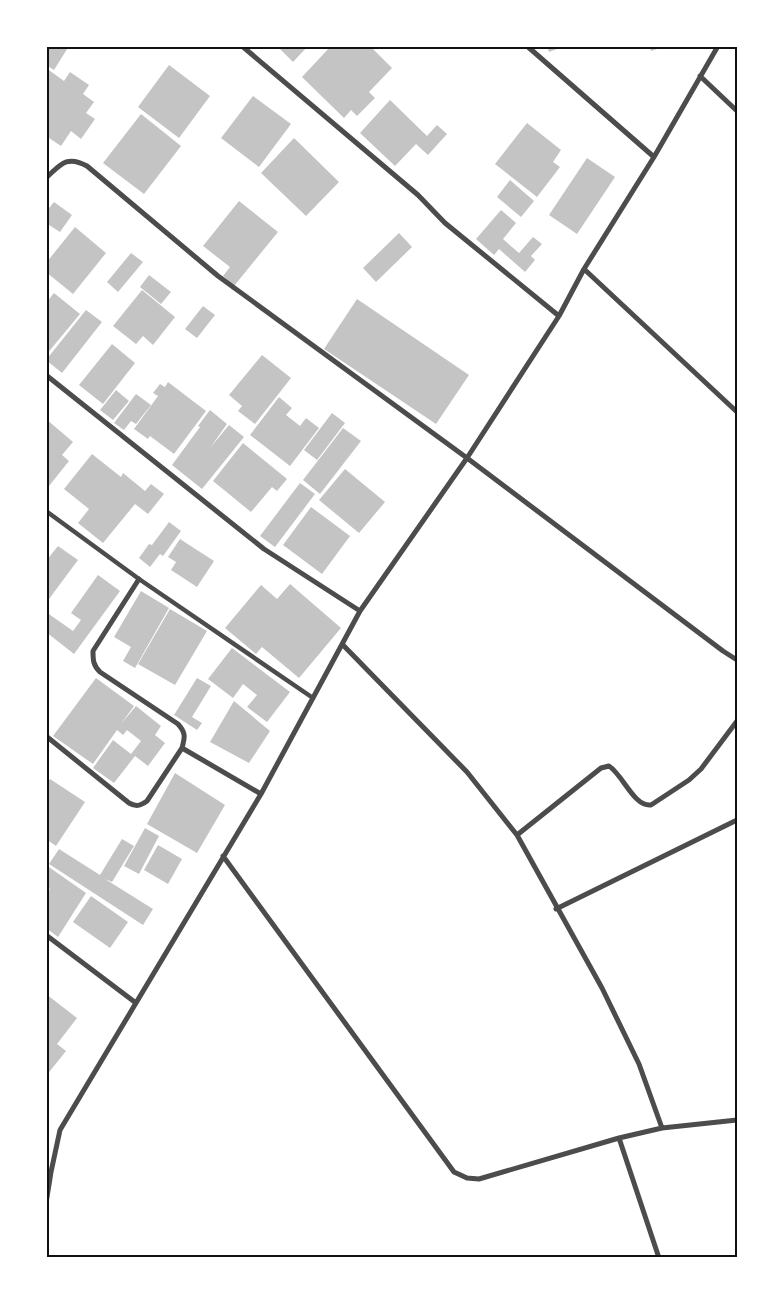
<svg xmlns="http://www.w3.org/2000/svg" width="783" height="1304" font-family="'Nunito Sans',sans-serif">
  <rect width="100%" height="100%" fill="#fff"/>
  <path fill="#c4c4c4" d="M46,46h23l-15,24 -8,-5z
    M277,46h31l-15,16z
    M331,46h39l22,22 -23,24 6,6 -18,18 -6,-6 -7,8 -42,-41z
    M547,46h18l-16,6z
    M650,46h13v1l-12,4z
    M169,65l41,31 -31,42 -41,-31z
    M46,68l18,13 6,-9 19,13 -6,9 11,8 -8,11 9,6 -14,20 -10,-8 -10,15 -15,-10z
    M253,96l38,28 -32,43 -38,-29z
    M390,100l37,36 10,-11 10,9 -19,21 -12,-11 -21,22 -35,-33z
    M141,114l40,32 -37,48 -41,-31z
    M527,123l34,27 -8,12 7,5 -23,30 -42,-33z
    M294,138l45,44 -33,34 -45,-43z
    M587,158l28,19 -38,57 -28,-19z
    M510,180l24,21 -13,16 -24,-20z
    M239,201l39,31 -44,54 -11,-10 7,-9 -27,-21z
    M54,202l18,13 -12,17 -14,-9v-11z
    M501,210l15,13 -13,16 16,14 14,-16 9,7 -11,12 4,4 -10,12 -26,-23 -5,6 -18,-16z
    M75,227l31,26 -33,41 -27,-22v-9z
    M399,233l13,14 -36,35 -13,-14z
    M131,253l12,9 -25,30 -11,-10z
    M149,275l22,17 -10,12 -21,-17z
    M142,290l33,27 -22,28 -10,-9 -7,8 -23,-18z
    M54,293l26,21 -34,41v-52z
    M357,299l112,76 -33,49 -112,-75z
    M203,306l12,9 -18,23 -12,-9z
    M86,310l16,12 -40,51 -16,-13z
    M112,344l23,19 -32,41 -24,-19z
    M262,355l29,23 -36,46 -17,-13 4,-5 -13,-11z
    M168,382l38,29 -32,43 -24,-18 -2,3 -14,-10 24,-33 -5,-3 7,-9 5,3z
    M116,390l13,11 -16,19 -13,-10z
    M136,394l15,11 -15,19 -5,-3 -7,9 -10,-7z
    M279,397l13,11 -6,7 14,11 6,-8 13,10 -29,38 -40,-31z
    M210,410l17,14 -17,24 19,-23 15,12 -42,52 -30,-24 28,-38 -2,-1z
    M332,413l13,10 -28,37 -13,-10z
    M46,419l27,23 -11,13 7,6 -20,25 -3,-3z
    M343,428l18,13 -41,53 -17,-14z
    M243,443l44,36 -10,12 -5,-4 -21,25 -38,-31z
    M92,454l29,23 2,-4 22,18 6,-7 13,10 -16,20 -13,-10 -32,39 -25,-20 11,-14 -25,-20z
    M345,469l40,33 -26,31 -40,-33z
    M300,483l15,11 -40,53 -15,-11z
    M311,507l39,29 -28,38 -39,-29z
    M169,522l12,9 -18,25 -3,-2 -10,13 -11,-9 10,-14 3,1z
    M180,539l34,22 -17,26 -26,-17 5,-8 -8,-5z
    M58,546l20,14 -32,43v-42z
    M98,575l22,16 -46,63 -28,-22v-20l27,19 8,-11 -10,-7z
    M290,584l51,44 -42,50 -37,-31 -6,7 -31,-26 36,-43 16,14z
    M141,591l28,17 -34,60 -12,-7 8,-14 -17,-10z
    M170,609l37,22 -32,54 -37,-21z
    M232,648l58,44 -23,30 -20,-15 10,-12 -14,-11 -10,14 -25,-19z
    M96,678l38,28 -13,18 15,-18 25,20 -6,9 10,8 -17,23 -13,-10 -21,27 -21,-15 20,-28 18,14 10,-13 -14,-11 -4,5 -6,-5 -24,34 -40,-28z
    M197,678l14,8 -19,31 10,6 -5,7 -23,-15z
    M234,701l36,30 -21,32 -39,-21z
    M175,773l50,32 -28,48 -50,-29z
    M50,779l35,23 -29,44 -10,-7v-55z
    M145,828l14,8 -20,38 -15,-8z
    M122,839l12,7 -22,36 -7,-3 48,30 -10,16 -94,-61 10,-15 41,26z
    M158,845l24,14 -14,25 -24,-14z
    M46,865l40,28 -28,44 -12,-9v-34l4,-5 -4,-3z
    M91,896l37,26 -18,26 -37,-26z
    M46,994l31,24 -20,26 9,7 -20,25z"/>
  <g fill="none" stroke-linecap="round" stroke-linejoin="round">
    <path stroke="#4c4c4c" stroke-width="4.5" d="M46,511l93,68 174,119"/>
    <path stroke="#4c4c4c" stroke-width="5" d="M242,46l176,149 27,28 114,93
      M527,46l127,111
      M700,76l37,35
      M46,178c15,-14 21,-23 41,-12l131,110 249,182 256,193 14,9
      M584,269l153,143
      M46,375l218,174 96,62
      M139,579l-46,72c0,9 0,14 7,21l78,52c8,9 7,13 4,24
      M342,644l125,128 50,63 85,153 37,76 23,64
      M46,736l83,67c7,4 11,3 18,-2l35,-53 79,46
      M517,835l84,-67 8,-2c14,9 25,41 42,39l38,-25 12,-11 36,-48
      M223,856l231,316 13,6 12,1 140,-41 40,120
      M556,909l181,-89
      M46,935l90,68
      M619,1138l43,-10 75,-8
      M46,1203l5,-31 9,-42 201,-336 99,-183 107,-153 92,-142 25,-47 70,-112 64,-111"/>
  </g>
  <rect width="783" height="1304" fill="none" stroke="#ffffff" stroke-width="95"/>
  <rect x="48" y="48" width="688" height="1208" fill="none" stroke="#111" stroke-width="2"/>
</svg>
